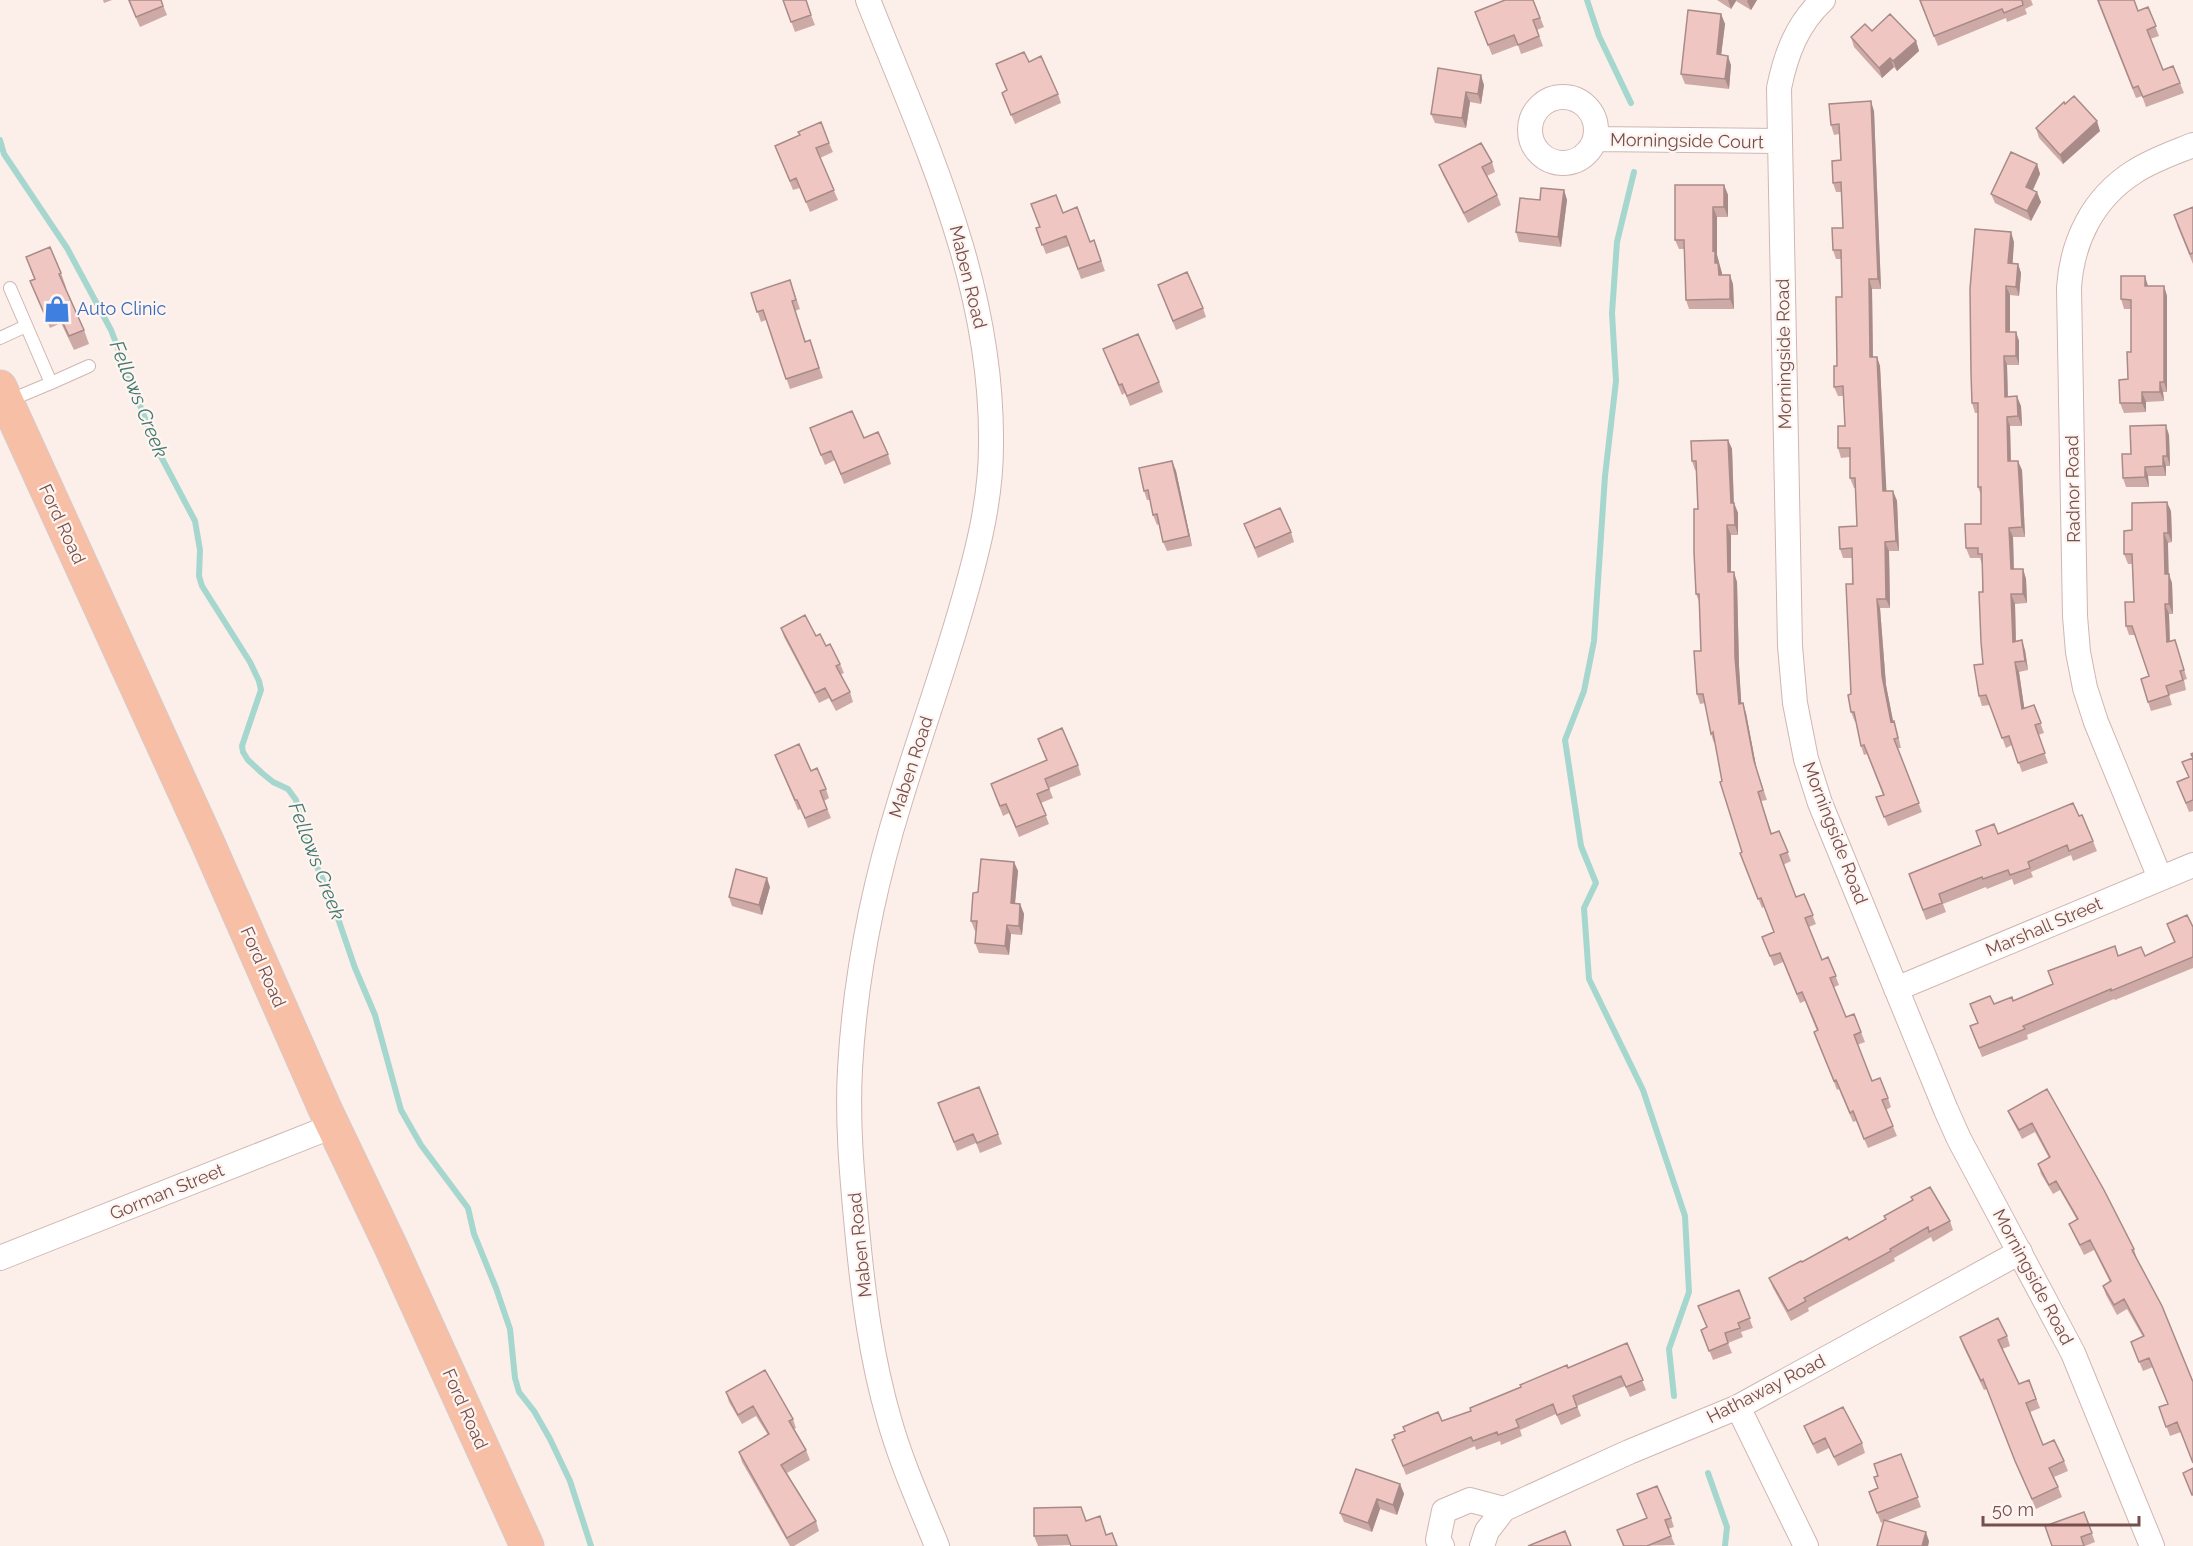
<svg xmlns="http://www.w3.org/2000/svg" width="2193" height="1546" font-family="Raleway,sans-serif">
  <rect width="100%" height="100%" fill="#fcefe9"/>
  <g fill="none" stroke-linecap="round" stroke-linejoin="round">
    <path stroke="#a5d7cf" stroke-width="6" d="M1587,0l12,36 32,67
      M0,140l4,14 63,94 44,82 45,117 39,74 5,29 -1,26 3,10 48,76 9,19 2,9 -15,44 -4,12 1,6 5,8 14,13 11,9 15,7 8,11 9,40 26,58 24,70 20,47 26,95 20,35 47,63 6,26 22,54 14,41 5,49 4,14 15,19 16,28 20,42 21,65
      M1634,172l-17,70 -5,71 4,68 -11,95 -11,165 -10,50 -19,49 16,106 15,37 -12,25 5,71 54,111 42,126 4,76 -20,57 5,47
      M1708,1473l19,54 -2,19"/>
    <defs>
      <path id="lane" d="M10,288l41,95 38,-17
        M0,338l26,-12
        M8,401l43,-18"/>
      <path id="street" d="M868,0c58,146 125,284 123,445 0,54 -13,105 -28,157 -19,67 -43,133 -63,199 -27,87 -45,177 -50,268 -3,53 2,107 7,160 6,64 14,128 32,190 12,43 31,85 48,127
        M1823,0c-26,24 -37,54 -44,88l11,558 5,57 11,56 14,44 126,307 13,29 114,214 79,193
        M1530 130a33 33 0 1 1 66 0a33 33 0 1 1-66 0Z
        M1595,139l184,2
        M2160,878l-64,-156 -11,-34 -7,-36 -3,-36 -6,-328c3,-47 24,-90 65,-116 18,-12 39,-19 59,-27
        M1896,989l297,-124
        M0,1258l333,-132
        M1738,1407l68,139
        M1442,1546l-4,-6 6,-29 26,-11 34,9
        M1482,1546l5,-15 17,-22 125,-57 109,-45 282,-155"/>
      <path id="primary" d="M0,387l207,454 118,268 66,138 136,299"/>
    </defs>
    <use href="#lane" stroke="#d0b6b1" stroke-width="14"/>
    <use href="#street" stroke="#d0b6b1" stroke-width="26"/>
    <use href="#primary" stroke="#d6caca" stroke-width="35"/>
    <use href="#lane" stroke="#fff" stroke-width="12"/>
    <use href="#street" stroke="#fff" stroke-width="24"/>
    <use href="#primary" stroke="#f7bfa5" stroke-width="33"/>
  </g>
  <path fill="#ceaaa7" d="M103,0h9l-8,3z
    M128,0h33l6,15 -27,12z
    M783,0l28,15 4,10 -20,7z
    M1533,0l11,27 -7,3 6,16 -22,8 -3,-9 -26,10 -17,-43z
    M1717,0h40l-6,10 -15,-9 -5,8z
    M1919,0h112l2,5 -8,4 2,5 -20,8 -1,-4 -68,28z
    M2097,0l41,11 10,-4 11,29 -9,3 13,31 10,-4 11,27 -38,14 -4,-11 -6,2z
    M1721,14l4,10 -4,31 10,10 -2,24 -44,-5 -4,-10z
    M1872,31l44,10 3,10 -22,20 -3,-4 -12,11 -28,-31 -3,-10z
    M1029,62l29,32 3,9 -46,21 -13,-31 5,-3 -11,-26z
    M1438,68l46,17 -3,19 -11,-2 -4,26 -31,-5 -4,-9z
    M2065,104l35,27 -37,33 -24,-26 -3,-10z
    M1874,111l7,178h-9l1,68h4l3,9 6,125h7l4,10 2,50h-10l1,57h-10l6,77 7,36 4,10 4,17h-4l25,64 -34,14 -12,-29 7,-2 -16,-41 -3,1 -3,-9 -5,-25 -1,1 -4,-10 1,-154h-9l-3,-9 17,-23 -2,-38h-1l-4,-10v-21l-9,1 -3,-10 7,-22 -2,-30h-5l-4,-9 3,-21 5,-69 -1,-38h-5l-3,-9 10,-22 -1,-36h-6l-3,-9 8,-23 -2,-26 -5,1 -3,-10z
    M829,143l4,9 -13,6 18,42 -28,12 -10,-24 -7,2 -18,-44z
    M1492,162l3,10 -8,4 10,19 4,10 -33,18 -25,-48 -4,-10z
    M2037,164l3,10 -7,16 8,12 -10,19 -36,-18 -4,-9z
    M1724,185l4,10v22h-11v38l5,20 11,9 1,25h-45l-3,-9 -2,-51h-5l-4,-9z
    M1564,190l3,10 -6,47 -42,-5 -3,-10 24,-32z
    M2193,207v57l-16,-39z
    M1063,213l27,29 4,-2 11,31 -24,8 -12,-33 -23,8 -10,-26z
    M2014,242l-2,21 6,1 3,9 -2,23 -9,-1v37h6l3,9v24h-12l1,32 13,9 1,20h-12l1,35 11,9 3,67h-12l1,32h9l3,10 1,24 -12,1 1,37 9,9 3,20 -9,2 5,36 10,-3 10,28 -6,2 10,28 -26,9 -10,-27 -6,3 -16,-43 -8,1 -3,-10 4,-32 -1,-100 -2,-6h-10l-4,-10 15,-24v-29l-3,-8v-74h-3l-3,-10z
    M26,257l35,16 5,14 -1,1 19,42 5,14 -15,6 -13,-27 -11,5 -20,-47 4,-2z
    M790,280l10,29 -5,2 11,31 4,-2 13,38 -33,11 -24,-69 -5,2 -10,-29z
    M1158,285l45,23 3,9 -30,13z
    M2148,286h16l3,10v96h-4l1,9 -18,1v10l-22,1 -4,-10 8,-24 3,-27v-43h-7l-3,-10z
    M1103,349l56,33 4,10 -33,14 -5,-13 -3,2z
    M810,428l54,10 24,16 3,10 -47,20 -9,-24 -10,5z
    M2169,435l1,31h-4v10h-18l1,11h-23l-3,-9 8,-24z
    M1728,440l4,9 2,54 4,10v22h-7v37l6,10 2,84 2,38 5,9 11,58 10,29 -6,1 11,33 7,-3 12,30 -8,4 13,32 8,-3 12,30 -7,3 13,33 6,-3 11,28 -5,2 12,30 8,-3 11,28 -8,3 15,36 16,17 3,9 -5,3 11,26 -29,12 -12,-27 -3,1 -14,-33 -2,1 -23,-58 3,-1 -12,-30 -5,2 -17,-41 -9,4 -12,-29 12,-5 -10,-25 -2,1 -22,-55 2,-1 -20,-71 -7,-38h-1l-3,-9 -6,-31 -5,1 -3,-10 4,-43 -1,-47 -4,-10 2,-85 -1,-39h-2l-3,-9z
    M1172,461l4,10 16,75 -25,5 -4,-9 -4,-18 -2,1 -4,-10 -3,-15h-3l-3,-9z
    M2171,511l1,31 -4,1v31l4,9 1,31h-4l1,28 5,-2 3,10 9,29 -3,1 2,10 -17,5 3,10 -21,6 -3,-9 1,-26 -13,-41h-7l-3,-9 8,-24 -2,-38h-4l-4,-10 8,-24z
    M1244,524l47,8 3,10 -36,16z
    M781,628l35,8 10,10 14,18 4,9 -4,2 10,17 3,10 -17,9 -7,-13 -10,5 -35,-66z
    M1038,739l40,26 3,10 -32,13 4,10 -12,5 8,21 -30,13 -10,-24 -6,3 -9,-23 52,-33z
    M2193,753v58l-4,1 -12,-30 11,-5z
    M775,755l36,16 15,18 3,9 -5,3 7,17 -23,10 -7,-19 -3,1z
    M2079,816l14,25 4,10 -24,10 -2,-6 -40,17 2,5 -19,8 -2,-6 -25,10 -1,-2 -43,17 3,8 -20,8 -17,-46 72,-29 17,-11z
    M1014,862l4,9 -3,33h5l4,10 -2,21 -11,-1 -2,21 -30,-2 -4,-10 1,-12h-1l-4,-10 7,-29z
    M770,887l-8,28 -30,-9 -3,-9z
    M2167,924l26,3v41l-78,32 -1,-1 -87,36 1,4 -46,18 -12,-31 7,-3 17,-19 19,-3 40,-17 -5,-13 71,-16 26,1 29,-14z
    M2047,1089l87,160 3,10 44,173 -11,4 -11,-29 9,-3 -15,-37 -10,4 -12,-29 12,-5 -16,-28 -10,6 -11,-20 -3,-9 7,-4 -16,-32 -10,5 -11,-22 -4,-9 8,-4 -17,-30 -7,4 -12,-20 -3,-10 11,-6 -14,-26 -13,7 -10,-19 -4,-9z
    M938,1103l60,31 4,10 -22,9 -4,-10 -19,8z
    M1884,1216l66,5 3,9 -20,12 -2,-5 -37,21 1,3 -87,47 1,3 -18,10 -18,-33 -4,-10 80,-38 37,-20z
    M1739,1290l14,38 -12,4 2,5 -15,6 4,10 -19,7 -12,-30 6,-3z
    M2007,1336l3,10 -8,3 17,35 10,-4 11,28 -10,4 13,33 21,16 4,10 -14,6 8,20 -26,12 -17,-38 -32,-82 -3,1 -21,-44 -3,-9z
    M1627,1343l19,47 -16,7 -5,-11 -48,20 4,10 -20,9 -5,-11 -36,16 2,6 -21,9 -1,-4 -24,9 -1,-4 -69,29 -14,-35 79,-29 50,-24z
    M726,1392l67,27 3,9 -2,1 12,21 4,10 -23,13 29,48 3,10 -25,15h-4l-48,-84 -3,-10 29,-17 -12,-19 -14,8 -13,-22z
    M1804,1426l58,17 3,10 -27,13 -9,-18 -12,6 -9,-18z
    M1901,1454l20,53 -35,14 43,20 -1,5h-51l7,-25 -3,2 -12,-31 9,-4z
    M1400,1484l4,10 -7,21 -17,-6 -8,23 -28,-10 -4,-9z
    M1081,1507l-11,38 -32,1 -4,-10z
    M2084,1512l11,30 -10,4h-33z
    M1671,1518l3,9 -6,2 7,16 -52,1 -6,-16z"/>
  <path fill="#a88b88" d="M1728,0h8v1l-5,8z
    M1748,0h9l-6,10 -4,-9z
    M1721,14l4,10 -5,40 -3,-10z
    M1916,41l3,10 -22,20 -4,-10z
    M1728,56l3,9 -2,24 -4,-10z
    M1890,58l4,9 -12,11 -3,-10z
    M1481,75l3,10 -3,19 -3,-10z
    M1466,92l4,10 -4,26 -4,-10z
    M1871,101l3,10 7,178 -3,-10z
    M2097,121l3,10 -37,33 -3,-9z
    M2037,164l3,10 -10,22 -4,-9z
    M1724,185l4,10v22l-4,-10z
    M1564,190l3,10 -6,47 -3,-10z
    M2037,192l4,10 -10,19 -4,-10z
    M1713,207l4,10v38l5,18v12l-7,-22 -2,-12z
    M2011,232l3,10 -2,31 -4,-10z
    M2018,264l3,9 -2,23 -3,-9z
    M1730,275l3,9 1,25 -4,-10z
    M2145,276l3,10v10l-3,-10z
    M1869,279l3,10 1,78 -3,-10z
    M2006,286l4,9v46l-4,-9z
    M2164,286l3,10v96l-3,-10z
    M2016,332l3,9v24l-3,-9z
    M2004,356l3,9 1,41 -3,-9z
    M1877,357l3,9 7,135 -4,-10z
    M2160,382l3,10 1,9 -4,-9z
    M2142,392l4,10v10l-4,-9z
    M2017,396l4,10 1,20 -4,-10z
    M2007,417l3,9 1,44 -3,-9z
    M2166,425l3,10 1,31 -3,-10z
    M1728,440l4,9 2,64 -3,-10z
    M2163,456l3,10v10l-3,-10z
    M1172,461l4,10 16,75 -3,-10z
    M2018,461l4,9 3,67 -3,-10z
    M2145,467l3,9 1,11 -4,-10z
    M1893,491l4,10 2,50 -3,-10z
    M2167,502l4,9 1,31 -4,-9z
    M1734,503l4,10v22l-3,-10z
    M1727,525l4,10v47l-3,-10z
    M2009,528l4,9 1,42 -3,-10z
    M2164,533l4,10 1,40 -4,-9z
    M1885,542l4,9 1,57 -4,-9z
    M2023,569l3,10 1,24 -4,-9z
    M1734,572l3,10 2,84 3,48 -3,-10 -4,-47z
    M2169,574l3,9 1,31 -4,-10z
    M2011,594l4,10 1,47 -3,-9z
    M1877,599l3,9 6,77 9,46 -4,-9 -9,-46z
    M2165,604l4,10 1,38 -3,-10z
    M2022,640l3,10 3,20 -3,-9z
    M2015,662l4,10 7,47 -4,-10z
    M1743,703l3,10 11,58 10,29 -13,-39z
    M1014,862l4,9 -4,42 -3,-10z
    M767,878l3,9 -8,28 -3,-10z
    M1020,904l4,10 -2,21 -3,-9z
    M1007,925l4,9 -2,21 -4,-9z
    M1400,1484l4,10 -7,21 -4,-10z
    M1377,1499l3,10 -8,23 -4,-9z
    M1926,1532l3,9 -1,5h-6z"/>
  <path fill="#f0c6c2" stroke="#a88b88" stroke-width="1.5" d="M129,0h32l2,6 -27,11z
    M783,0h23l5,15 -20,7z
    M1505,0h28l7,18 -7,2 6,16 -21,9 -4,-10 -26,10 -13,-33z
    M1920,0h102l1,5 -19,8 -2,-4 -68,27z
    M2098,0h36l4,11 10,-4 8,19 -9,4 16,40 10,-4 7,17 -37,14 -5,-11 -5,2z
    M1688,10l33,4 -4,40 11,2 -3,23 -44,-5z
    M1890,14l26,27 -23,20 -3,-3 -11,10 -28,-31 14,-13 7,7z
    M1024,52l5,10 12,-6 17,38 -47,21 -9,-22 5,-3 -11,-26z
    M1438,68l43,7 -3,19 -12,-2 -4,26 -31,-4z
    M2074,96l23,25 -37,34 -24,-27 28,-26 1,2z
    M1871,101l7,178h-9l1,78h7l6,134h10l3,50 -11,1 1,57h-9l5,77 9,46 3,-1 4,17 -4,1 25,64 -35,14 -8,-20 8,-2 -20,-50 -3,1 -7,-34h-3l-3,-17 3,-1 -5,-110h7l-1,-36 -12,1 -1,-22 18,-1 -2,-48h-5v-30h-12v-22h7l-2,-40 -9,1v-21h3l-1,-69h6l-1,-47h-8l-1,-22h11l-2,-46 -8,1 -1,-22 9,-1 -2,-36 -8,1 -2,-21z
    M821,122l8,21 -13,5 18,42 -28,12 -10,-24 -6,3 -15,-35 25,-11 -2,-3z
    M1481,143l11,19 -10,5 15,28 -33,18 -25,-48z
    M2011,152l26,12 -11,23 11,5 -10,19 -36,-17z
    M1675,185h49v22h-11v44l2,-1v13h3l1,12h11v24l-44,1 -2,-60h-9z
    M1541,188l23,2 -6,47 -42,-5 4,-34 20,2z
    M1056,195l7,18 14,-6 13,35 4,-2 7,21 -23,8 -12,-33 -24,9 -6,-17 4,-1 -9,-23z
    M2193,207v46l-3,1 -16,-39z
    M1975,229l36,3 -3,31 10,1 -2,23 -10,-1v46h10v24h-12l1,41 12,-1 1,20 -11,1 1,44h10l4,66 -13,1 2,41h12v25h-12l2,48 9,-2 3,21 -10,1 7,47 12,-4 7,18 -6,2 10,28 -27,10 -9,-27 -7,2 -16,-43 -7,1 -5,-31 9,-1 -2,-22 -2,-50h4l-1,-38h-4v-6h-12l-1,-24h16v-37h-3v-84h-6l-1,-29 -1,-85z
    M50,247l11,26 -2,1 25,56 -15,6 -13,-28 -12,5 -14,-32 5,-2 -9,-22z
    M1187,272l16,36 -30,13 -15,-36z
    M2121,276h24v10h19v96h-4v10h-18v11h-22l-1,-23 9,-1 -1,-27h4v-52l-10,-1z
    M790,280l6,20 -4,1 13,41 5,-2 9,28 -33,11 -23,-69 -6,2 -6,-19z
    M1138,334l21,48 -32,14 -5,-12 -3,1 -16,-36z
    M852,411l12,27 14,-6 10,22 -47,20 -10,-23 -10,4 -11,-27z
    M2166,425l1,31h-4v10l-18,1v10l-22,1 -1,-24h9l-1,-28z
    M1728,440l3,63h3l1,22h-8l1,47h6l1,85 4,47 4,-1 11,58 9,29 -5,2 13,42 8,-3 9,21 -8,3 16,42 8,-3 9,21 -8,3 17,42 6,-3 8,19 -6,2 16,39 8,-3 7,18 -7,3 18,46 8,-3 8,20 -6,2 11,26 -29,13 -11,-28 -3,2 -14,-33 -2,1 -20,-49 4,-2 -16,-38 -5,2 -17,-41 -10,3 -8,-19 12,-5 -13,-34 -3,1 -18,-46 2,-1 -22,-70 2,-1 -9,-49 -2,2 -8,-40h-6l-3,-43h7l-2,-57h-3l-2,-42v-43h4l-2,-48h-4l-1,-20z
    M1172,461l17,75 -26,6 -6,-28 -4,1 -5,-25 -4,1 -5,-23z
    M2167,502l1,31h-4l1,41h4v30h-4l2,38 8,-2 9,30 -4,1 3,9 -17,6 3,9 -21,7 -7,-23 8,-3 -17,-50h-6l-1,-24h9l-2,-48h-8v-23l8,-1v-27z
    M1280,508l11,24 -36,16 -11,-24z
    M805,615l11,21 4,-2 6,12 4,-2 10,20 -4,2 14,26 -18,9 -7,-13 -10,5 -34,-65z
    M1062,728l16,37 -33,14 4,10 -12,5 9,21 -30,12 -10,-23 -6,2 -9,-22 56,-24 -9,-21z
    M799,744l12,27 6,-3 9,21 -6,2 7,18 -22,9 -8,-18h-2l-20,-45z
    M2193,753v47l-7,3 -9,-21 12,-5 -7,-15 11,-4 -2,-4z
    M2073,803l6,13 3,-1 11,26 -24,10 -2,-6 -39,17 2,6 -20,7 -2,-5 -25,9 -1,-2 -43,17 3,9 -19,7 -14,-36 72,-29 -5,-14 18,-7 4,10z
    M981,859l33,3 -3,41 9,1 -1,22 -12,-1 -2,21 -30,-3 2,-22h-6l2,-28 5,-1z
    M736,869l31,9 -8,27 -30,-8z
    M2187,915l6,12v30l-82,34v-2l-88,37 2,3 -46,19 -9,-22 8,-3 -8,-19 20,-8 4,8 18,-7 1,4 40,-17 -5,-13 67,-25 3,10 23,-9 4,9 30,-14 -8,-18z
    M979,1087l19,47 -21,9 -4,-9 -19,8 -16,-39z
    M2047,1089l57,101 30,59 -2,1 30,56 31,76v81l-16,-41 -11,5 -7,-20 9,-3 -19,-46 -10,4 -8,-20 13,-6 -20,-37 -10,6 -11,-19 8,-5 -21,-41 -10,5 -11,-21 9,-5 -22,-38 -7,4 -11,-21 12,-7 -18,-34 -13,7 -11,-19z
    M1930,1187l20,34 -21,11 -1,-5 -38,22 1,2 -87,47 2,3 -18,10 -19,-33 32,-17 1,1 45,-25 2,3 37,-21 -2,-3 29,-16 -2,-3z
    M1739,1290l11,28 -12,5 2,5 -15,5 3,10 -19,8 -8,-21 6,-3 -9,-21z
    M1998,1318l9,18 -9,4 21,44 10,-4 7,19 -10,4 17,42 11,-5 10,21 -15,7 9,19 -26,12 -17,-38 -32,-82 -2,2 -21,-44z
    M1627,1343l16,37 -17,7 -5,-11 -48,20 4,11 -20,8 -4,-11 -37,16 3,7 -21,8 -1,-3 -24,9 -2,-4 -68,29 -11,-26 3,-2 -1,-3 11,-4 -2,-4 35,-15 4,9 29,-10 -1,-3 51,-21 -1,-2 47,-20 1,3z
    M765,1370l28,49 -4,2 17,29 -25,15 35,56 -29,17 -48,-86 30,-18 -16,-28 -15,9 -12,-23z
    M1843,1407l19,36 -28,14 -9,-19 -12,6 -9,-18z
    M1901,1454l17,43 -41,16 -8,-21 9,-4 -4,-11 4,-1 -4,-12z
    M2193,1468v27h-1l-9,-22z
    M1356,1469l44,15 -7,21 -16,-6 -9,24 -28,-10z
    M1657,1486l14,32 -6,2 6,16 -24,10h-23l-7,-16 30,-12 -10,-24z
    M1081,1507l5,14 14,-5 6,19 6,-2 5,13h-46l-4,-11 -33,1v-28z
    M2084,1512l8,21 -11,4 3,9h-32l-7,-20z
    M1884,1520l42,12 -4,14h-45z
    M1565,1531l6,15h-43z"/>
  <defs>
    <symbol id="shop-bare" viewBox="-9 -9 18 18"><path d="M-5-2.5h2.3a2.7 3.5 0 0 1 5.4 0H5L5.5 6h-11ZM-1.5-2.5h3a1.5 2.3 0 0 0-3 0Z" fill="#3f7fe0" stroke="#fef4f0" stroke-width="2.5" paint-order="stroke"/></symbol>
  </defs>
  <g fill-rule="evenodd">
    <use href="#shop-bare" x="38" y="290" width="38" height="38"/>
  </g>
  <g text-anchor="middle" stroke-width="4.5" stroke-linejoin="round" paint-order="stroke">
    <g font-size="18" fill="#764f4d" stroke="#fef4f0">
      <text transform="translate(1687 141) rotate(1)" y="6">Morningside Court</text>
      <text transform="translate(968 277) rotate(76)" y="6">Maben Road</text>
      <text transform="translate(1784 354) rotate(-91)" y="6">Morningside Road</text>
      <text transform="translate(2073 489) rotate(-91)" y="6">Radnor Road</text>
      <text transform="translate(62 524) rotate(65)" y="6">Ford Road</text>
      <text transform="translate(911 767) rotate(-72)" y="6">Maben Road</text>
      <text transform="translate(1835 833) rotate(69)" y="6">Morningside Road</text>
      <text transform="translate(2044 927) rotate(-23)" y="6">Marshall Street</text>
      <text transform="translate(263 967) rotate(66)" y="6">Ford Road</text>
      <text transform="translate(167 1192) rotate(-22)" y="6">Gorman Street</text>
      <text transform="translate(860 1245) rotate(-96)" y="6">Maben Road</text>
      <text transform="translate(2033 1277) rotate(62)" y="6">Morningside Road</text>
      <text transform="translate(1766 1389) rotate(-27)" y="6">Hathaway Road</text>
      <text transform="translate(465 1409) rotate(66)" y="6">Ford Road</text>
    </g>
    <g font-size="18" fill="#366cbe" stroke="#fef4f0" text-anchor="start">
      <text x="77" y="315">Auto Clinic</text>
    </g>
    <g font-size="20" font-style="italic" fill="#417a72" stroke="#fef4f0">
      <text transform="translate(139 399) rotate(68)" y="7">Fellows Creek</text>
      <text transform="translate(317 861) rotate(69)" y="7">Fellows Creek</text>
    </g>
  </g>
  <path d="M1983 1516v9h156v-9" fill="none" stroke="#764f4d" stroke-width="3"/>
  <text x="1992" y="1516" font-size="18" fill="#764f4d" stroke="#fef4f0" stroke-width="4.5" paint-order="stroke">50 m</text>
</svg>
